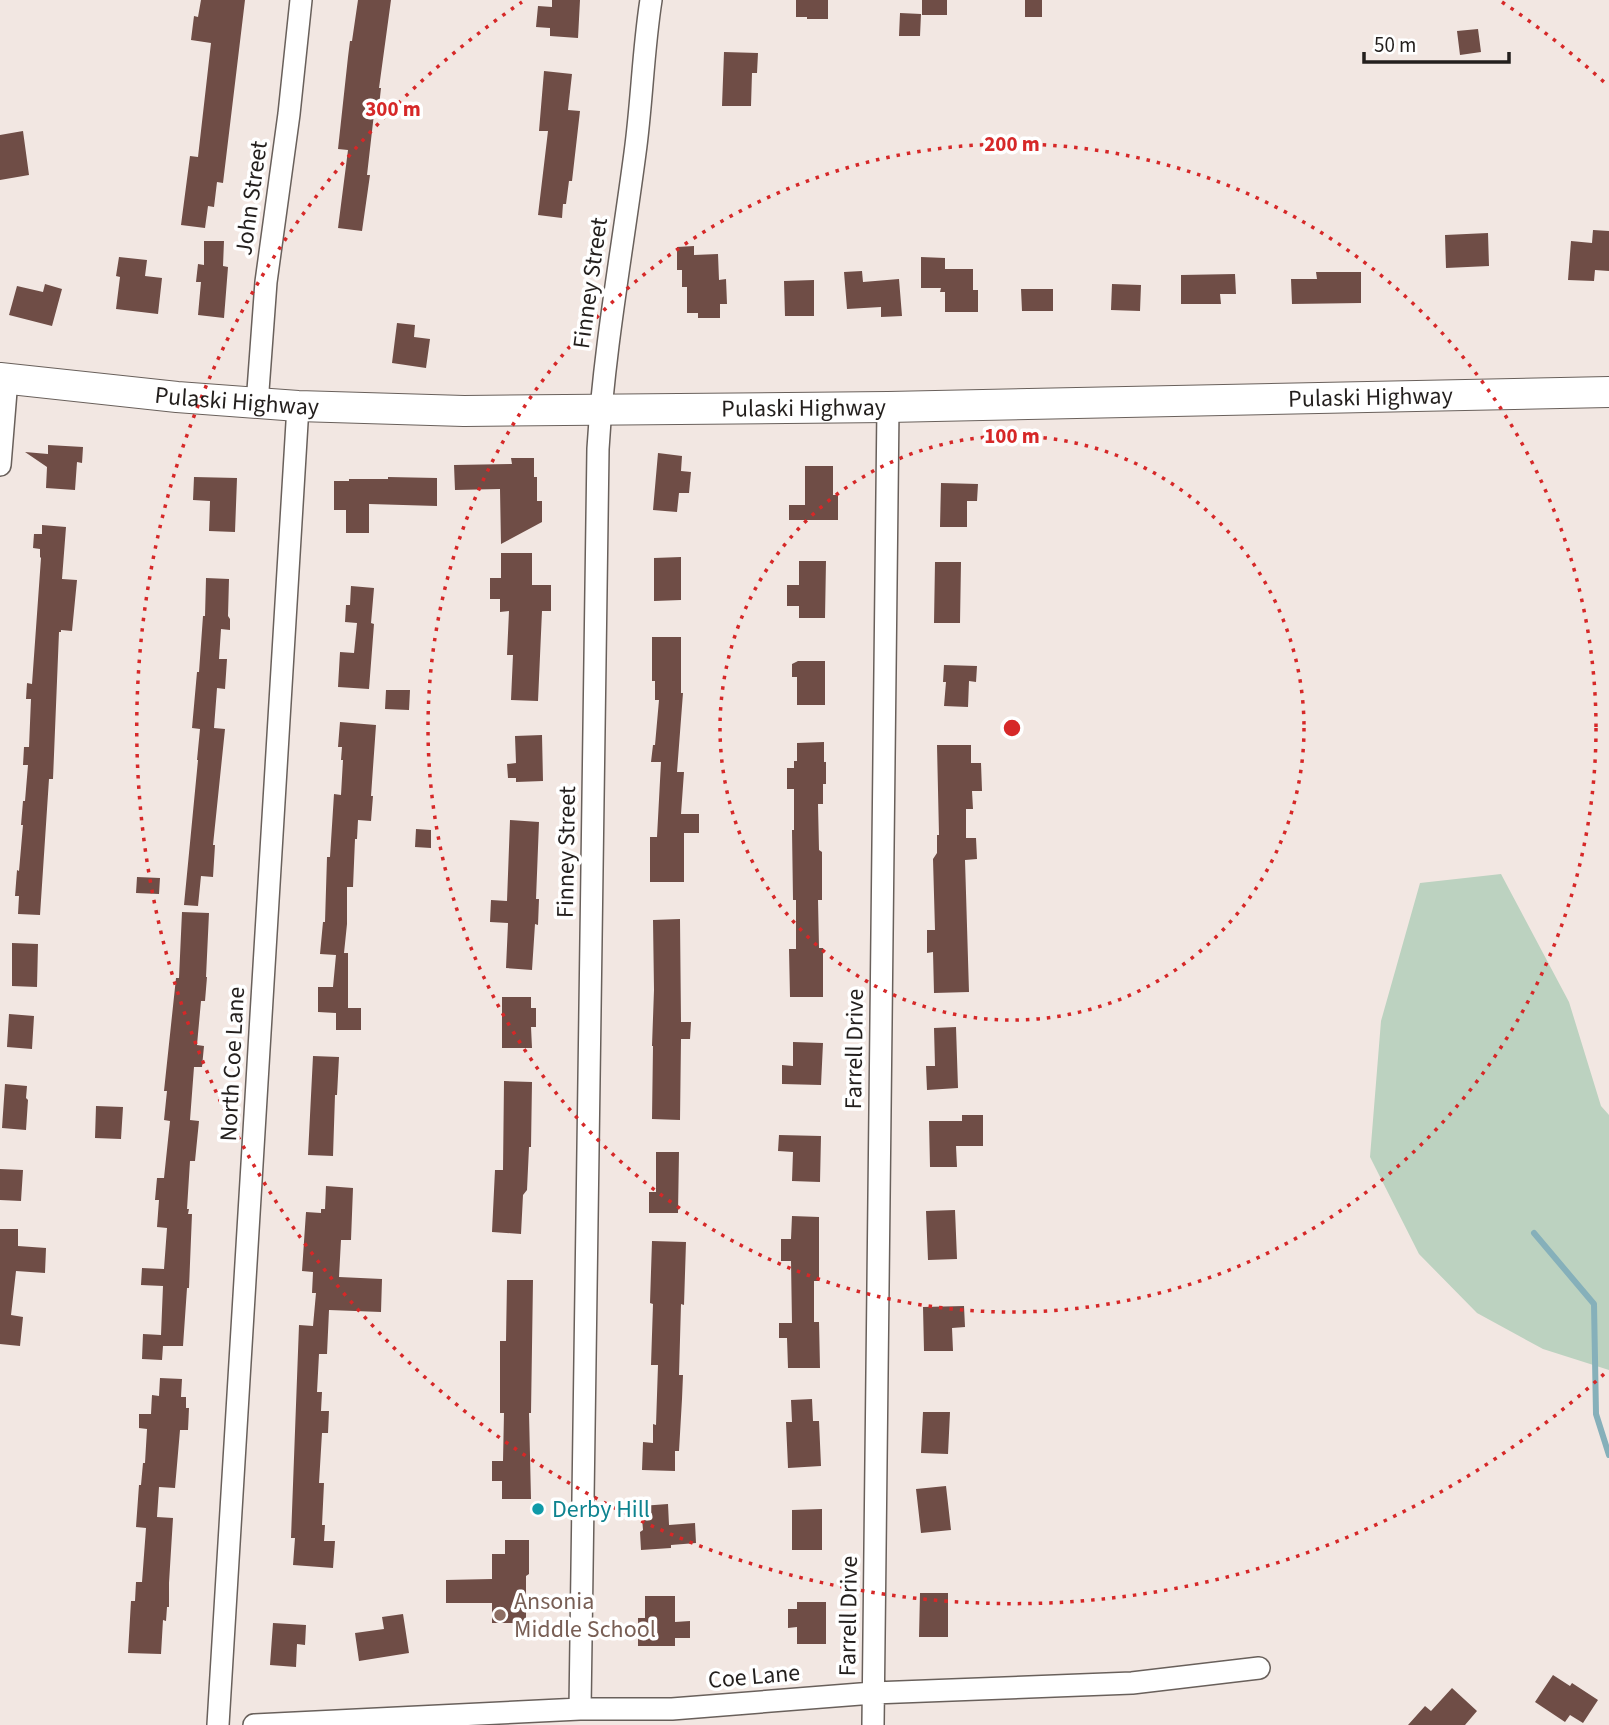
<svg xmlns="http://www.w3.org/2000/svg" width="1609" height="1725" font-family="'Source Sans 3',sans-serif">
  <rect width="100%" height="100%" fill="#f2e7e2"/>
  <path fill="#bcd2c0" d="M1501,874l68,128 32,104 8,9v255l-66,-21 -66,-36 -58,-59 -49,-97 11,-136 39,-138z"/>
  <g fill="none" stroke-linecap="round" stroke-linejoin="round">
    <path stroke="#86b0ba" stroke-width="6" d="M1534,1233l60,71 2,110 13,41"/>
  </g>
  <path fill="#6f4d46" d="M201,0h44l-22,183 -6,-1 -3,25 -6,-1 -3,22 -24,-3 9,-69 8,1 13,-114 -20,-3 3,-24 4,1z
    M358,0h33l-12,88h2l-2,18 -4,-1 -8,70h3l-8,56 -24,-3 10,-78 -10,-1 10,-92 2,-16h2z
    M552,0h28l-2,38 -28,-2v-8l-14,-1 2,-21 14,1z
    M796,0h32v19h-21v-2h-11z
    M922,0h25v15h-25z
    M1025,0h17v17h-17z
    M900,13l21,1 -1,22h-21z
    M1478,29l3,23 -21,3 -3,-24z
    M724,52l34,1 -1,20h-5l-1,33h-29z
    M544,71l28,3 -4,36 12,1 -8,70h-3l-3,23h-3l-1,14 -24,-3 10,-84h-9z
    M23,131l6,44 -29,5v-45z
    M1593,230l16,1v40l-14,-1 -1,11 -26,-1 3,-39 21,2z
    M1488,233l1,33 -43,2 -1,-33z
    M204,241h20l-1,25 5,1 -4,51 -26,-3 3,-33h-5l2,-18 6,1z
    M694,246v9l24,-1 1,26 7,-1 1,25h-7v14h-22v-5h-11v-26h-5v-17h-5v-23z
    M119,257l28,3 -2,16 17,2 -4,36 -42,-5 4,-32 -4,-1z
    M921,257l24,1v11h28v21h5v22h-33v-20h-5l1,-4h-20z
    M862,271l1,11 36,-3 3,37 -21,1v-10l-34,2 -3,-37z
    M1316,272h45v31l-69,1 -1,-25h26z
    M1235,274l1,20h-16l1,10h-40v-29z
    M814,280v36h-29l-1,-35z
    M45,284l17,5 -10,37 -43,-11 8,-29 26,6z
    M1112,284l29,1 -1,26 -29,-1z
    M1021,289h32v22h-31z
    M397,323l18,2 -1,12 16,2 -4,29 -34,-5z
    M48,445l35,2 -1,16 -5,-1 -2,28 -29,-2 1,-21 -22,-15 23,2z
    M658,453l24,3 -1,15 10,1 -2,21h-10l-2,19 -24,-2z
    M511,458h23v19h3v24h5v21l-41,22 -1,-55 -45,1 -1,-25 58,-1z
    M805,466h28v29h5v25h-49v-15h16z
    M194,477l43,1 -2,54 -26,-1 1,-30 -17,-1z
    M388,477l49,1v28l-68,-2v29h-23v-23h-12v-29h15v-2h39z
    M941,483l37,1 -1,17h-10v26h-27z
    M42,525l24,2 -4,52 15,1 -5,51 -11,-1v2h-2l-6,147h-4l-9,136 -22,-1 1,-18h-4l2,-26 2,1 4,-46h-2l2,-24h2l3,-36h-5l1,-18h5l2,-48h-5l1,-16 5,1 9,-126 -1,-1v-8l-7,-1 1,-14h8z
    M501,553h31v32h19v26h-9l-4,90 -27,-1 2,-45h-6l2,-44 -9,1v-13h-10v-21h11z
    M681,557v43l-27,1v-43z
    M799,561h27l-1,57h-26v-12h-12v-21h12z
    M935,562h26l-1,61h-26z
    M206,578l23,1 -1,37 2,3v11l-9,-1 -2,30h8l-2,30 -8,-1 -3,40 11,1 -12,116h2l-2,32 -12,-1 -3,30 -14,-1 14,-145h-1l3,-31 -8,-1 5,-56h2l4,-56h2z
    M351,586l23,2 -3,35 3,1 -5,65 -31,-2 2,-35 14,1 3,-30 -12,-1 1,-17h4z
    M652,637h29v56h2l-6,79h7l-3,42h18v19h-15v49h-34v-45h7l4,-75h-10l2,-17h2l4,-45h-4v-19h-3z
    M798,661h27v44h-28v-28h-5v-13z
    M944,665l33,1 -1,16 -7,-1 -1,26 -24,-1 2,-24h-3z
    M386,690h24l-1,20 -24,-1z
    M340,722l36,3 -5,71h2l-2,25 -13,-1 -1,19h-2l-2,48h-6v37l-3,29h4v55h13v22h-25v-17l-18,-1v-25h15l3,-32 -16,-1 3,-32h2l2,-65h3l4,-63 7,1 2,-35h-2l1,-13h-4z
    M542,735l1,46 -27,1v-4h-8l-1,-14 9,-1 -1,-27z
    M824,742v20h2v22h-3v20h-5l1,46 3,2v48h-4l1,48h4v49h-33l-1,-48h7v-49h-3l-1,-70h2v-41h-7v-21h7v-7h3v-18z
    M937,745h34v18h10l1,28h-10l1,18h-7v29h10l1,21 -12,1 4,132 -35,1 -1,-41 -6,1v-23h8l-2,-71 4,-6v-18h2z
    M510,820l29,2 -3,77h3l-1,26 -3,-1 -3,46 -26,-2 2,-45 -18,-1 1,-22 16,1z
    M416,829l15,1v18l-16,-1z
    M137,877l23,1 -1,16 -23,-1z
    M182,912l27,1 -3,64h1l-2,24h-4l-4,44 7,1 -2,21h-8l-4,53 9,1 -4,40h-5l-3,48h2l-1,5h4l-3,74h-2l-4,58h-20l-1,14 -20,-1 1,-25 18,1 2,-49 -22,-1 1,-17 22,1 3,-41 -10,-1 2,-27h-4l2,-22h7l6,-57 -6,-1 3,-29h-3l12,-113h3z
    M680,919l1,103h10l-1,17h-9l-1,81 -28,-1 1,-73h-1l2,-56 -1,-70z
    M12,943l26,1 -1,43 -25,-1z
    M502,997h29v11h5v19h-5l1,21h-30z
    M9,1014l25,2 -2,33 -25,-2z
    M956,1027l2,61 -31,2 -1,-24h9l-1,-38z
    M793,1042l30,1 -2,42 -39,-1v-19l11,1z
    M313,1056l26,1 -2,38h-2l-2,61 -25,-1z
    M504,1081l28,1 -1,65h-2l-2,43 -4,5 -2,39 -29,-2 3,-62h8z
    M5,1084l22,2 -1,12 2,2 -2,30 -24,-2z
    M96,1106l27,1 -2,32 -26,-1z
    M962,1115h21v31h-27l1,21h-27l-1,-46h33z
    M779,1135l42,1 -1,46 -28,-1 1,-29 -15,-1z
    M656,1152h23l-1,61h-29v-21h7z
    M0,1169l23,1 -2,31 -21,-1z
    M326,1186l27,2 -2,52h-10l-2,37 43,2 -1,33 -52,-2 -2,44h-8l-2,38h5l-1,19h8l-1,22h-6l-3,50h5l-2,42h3l-1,16h11l-2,27 -40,-3 2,-27h-4l8,-213 14,1 3,-33h-4l1,-21 -11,-1 4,-59 15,1v-4h4z
    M955,1210l2,49 -29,1 -2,-49z
    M792,1216l27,1v64h-5v41h5l1,46h-32l-1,-30h-8v-15h13l-1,-62h-10v-22h10z
    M0,1229h18v17l28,2 -1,25 -29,-2 -5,44 12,2 -3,29 -20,-2z
    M652,1241l34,1 -2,63 -3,-1 -2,71h4l-1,24 -3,52h-4v20l-33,-1 1,-28 10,1v-19l3,1 2,-60h-7l2,-61 -3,-1z
    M507,1280h26l-2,133h-2l2,86h-29v-18h-10v-20h11l1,-48h-4v-72h6z
    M964,1306l1,21 -13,1 1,23h-29l-1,-44z
    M160,1378l22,1 -1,18h5v11h3l-1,22h-8l-5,58 -16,-1 -2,30 16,1 -4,65v24h-2l-1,14 -3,-1 -2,34 -33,-1 3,-52h4l1,-19h6l4,-54 -10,-1 3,-42h2l2,-22h2l2,-34 -8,-1v-14h12l1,-19 7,1z
    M812,1399l1,22h6l2,45 -33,2 -2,-46h6l-1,-22z
    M923,1412h27l-2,42 -27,-1z
    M946,1486l5,44 -30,3 -5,-44z
    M668,1504l1,21 26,-2 1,20 -25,2v3l-30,2 -1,-18 3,-2 -2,-24z
    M822,1509v41h-30v-40z
    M505,1540h24v34l-3,2v47h-34v-20h-46v-23l46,-1v-25h13z
    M920,1593h28v44h-29z
    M645,1596h30v26l15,-1v17h-15v8h-37v-28h7z
    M797,1602h29v42h-29v-17l-9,1v-19h9z
    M403,1614l6,39 -50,8 -4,-28 29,-4 -2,-12z
    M273,1623l33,2 -1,20 -8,-1 -1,23 -26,-2z
    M1553,1675l17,11 2,-3 26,17 -15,23 -13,-8 -5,7 -30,-20z
    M1452,1688l25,23 -12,14h-57l17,-19 6,5z"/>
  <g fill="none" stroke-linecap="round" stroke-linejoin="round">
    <defs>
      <path id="street" d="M257,404l9,-122 23,-168 12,-114
        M0,465l7,-86
        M580,1709l18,-1260c6,-99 24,-197 37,-296 7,-51 8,-102 16,-153
        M218,1725l80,-1319
        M254,1725l326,-16h92l201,-16 259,-10 127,-15
        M873,1725l15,-1318"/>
      <g id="secondary">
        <path id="s1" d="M0,378l177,19 121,9 166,5 424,-4 721,-15"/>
      </g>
    </defs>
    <use href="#street" stroke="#69605b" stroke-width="24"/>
    <use href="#secondary" stroke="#69605b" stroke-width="32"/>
    <use href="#street" stroke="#fff" stroke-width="21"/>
    <use href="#secondary" stroke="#fff" stroke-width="30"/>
  </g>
  <g fill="none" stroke="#d62828" stroke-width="3.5" stroke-dasharray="3.5 7">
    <circle cx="1012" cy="728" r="292"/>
    <circle cx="1012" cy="728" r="584"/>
    <path d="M1604 1374A876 876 0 1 1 522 2M1502 2A876 876 0 0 1 1604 82"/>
  </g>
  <circle fill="#0f9aa8" stroke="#fff" stroke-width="2.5" cx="538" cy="1509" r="7"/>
  <circle fill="#8d6e63" stroke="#fff" stroke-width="2.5" cx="500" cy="1615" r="7"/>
  <g text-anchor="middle" stroke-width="7" stroke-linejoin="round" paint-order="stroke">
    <g font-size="24" fill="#231f1d" stroke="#fff">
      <text transform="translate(251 198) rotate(-82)" y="8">John Street</text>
      <text transform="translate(590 283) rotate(-82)" y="8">Finney Street</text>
      <text dy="8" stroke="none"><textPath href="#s1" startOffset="1372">Pulaski Highway</textPath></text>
      <text dy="8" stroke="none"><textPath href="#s1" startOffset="238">Pulaski Highway</textPath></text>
      <text dy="8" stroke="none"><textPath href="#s1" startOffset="805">Pulaski Highway</textPath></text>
      <text transform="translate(566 852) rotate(-89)" y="8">Finney Street</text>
      <text transform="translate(854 1049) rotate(-89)" y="8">Farrell Drive</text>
      <text transform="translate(232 1064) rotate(-87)" y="8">North Coe Lane</text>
      <text transform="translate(848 1616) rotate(-89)" y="8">Farrell Drive</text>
      <text transform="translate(754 1676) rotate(-5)" y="8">Coe Lane</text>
    </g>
    <g font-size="24" fill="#0d838f" stroke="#fff" text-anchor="start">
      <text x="552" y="1517">Derby Hill</text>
    </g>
    <g font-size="24" fill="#785e54" stroke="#fff" text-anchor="start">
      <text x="514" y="1609">Ansonia<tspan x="514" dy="28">Middle School</tspan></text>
    </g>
  </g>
  <circle cx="1012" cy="728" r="10" fill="#d62828" stroke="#fff" stroke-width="3.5"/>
  <g font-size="21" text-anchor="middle" font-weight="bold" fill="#d62828" stroke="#fff" stroke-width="7" stroke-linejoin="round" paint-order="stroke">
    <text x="393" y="116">300 m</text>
    <text x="1012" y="151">200 m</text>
    <text x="1012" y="443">100 m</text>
  </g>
  <path d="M1364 52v10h145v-10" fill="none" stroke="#231f1d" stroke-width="3.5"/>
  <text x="1374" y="52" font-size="21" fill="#231f1d" stroke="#ffffff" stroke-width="5" paint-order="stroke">50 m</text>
</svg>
